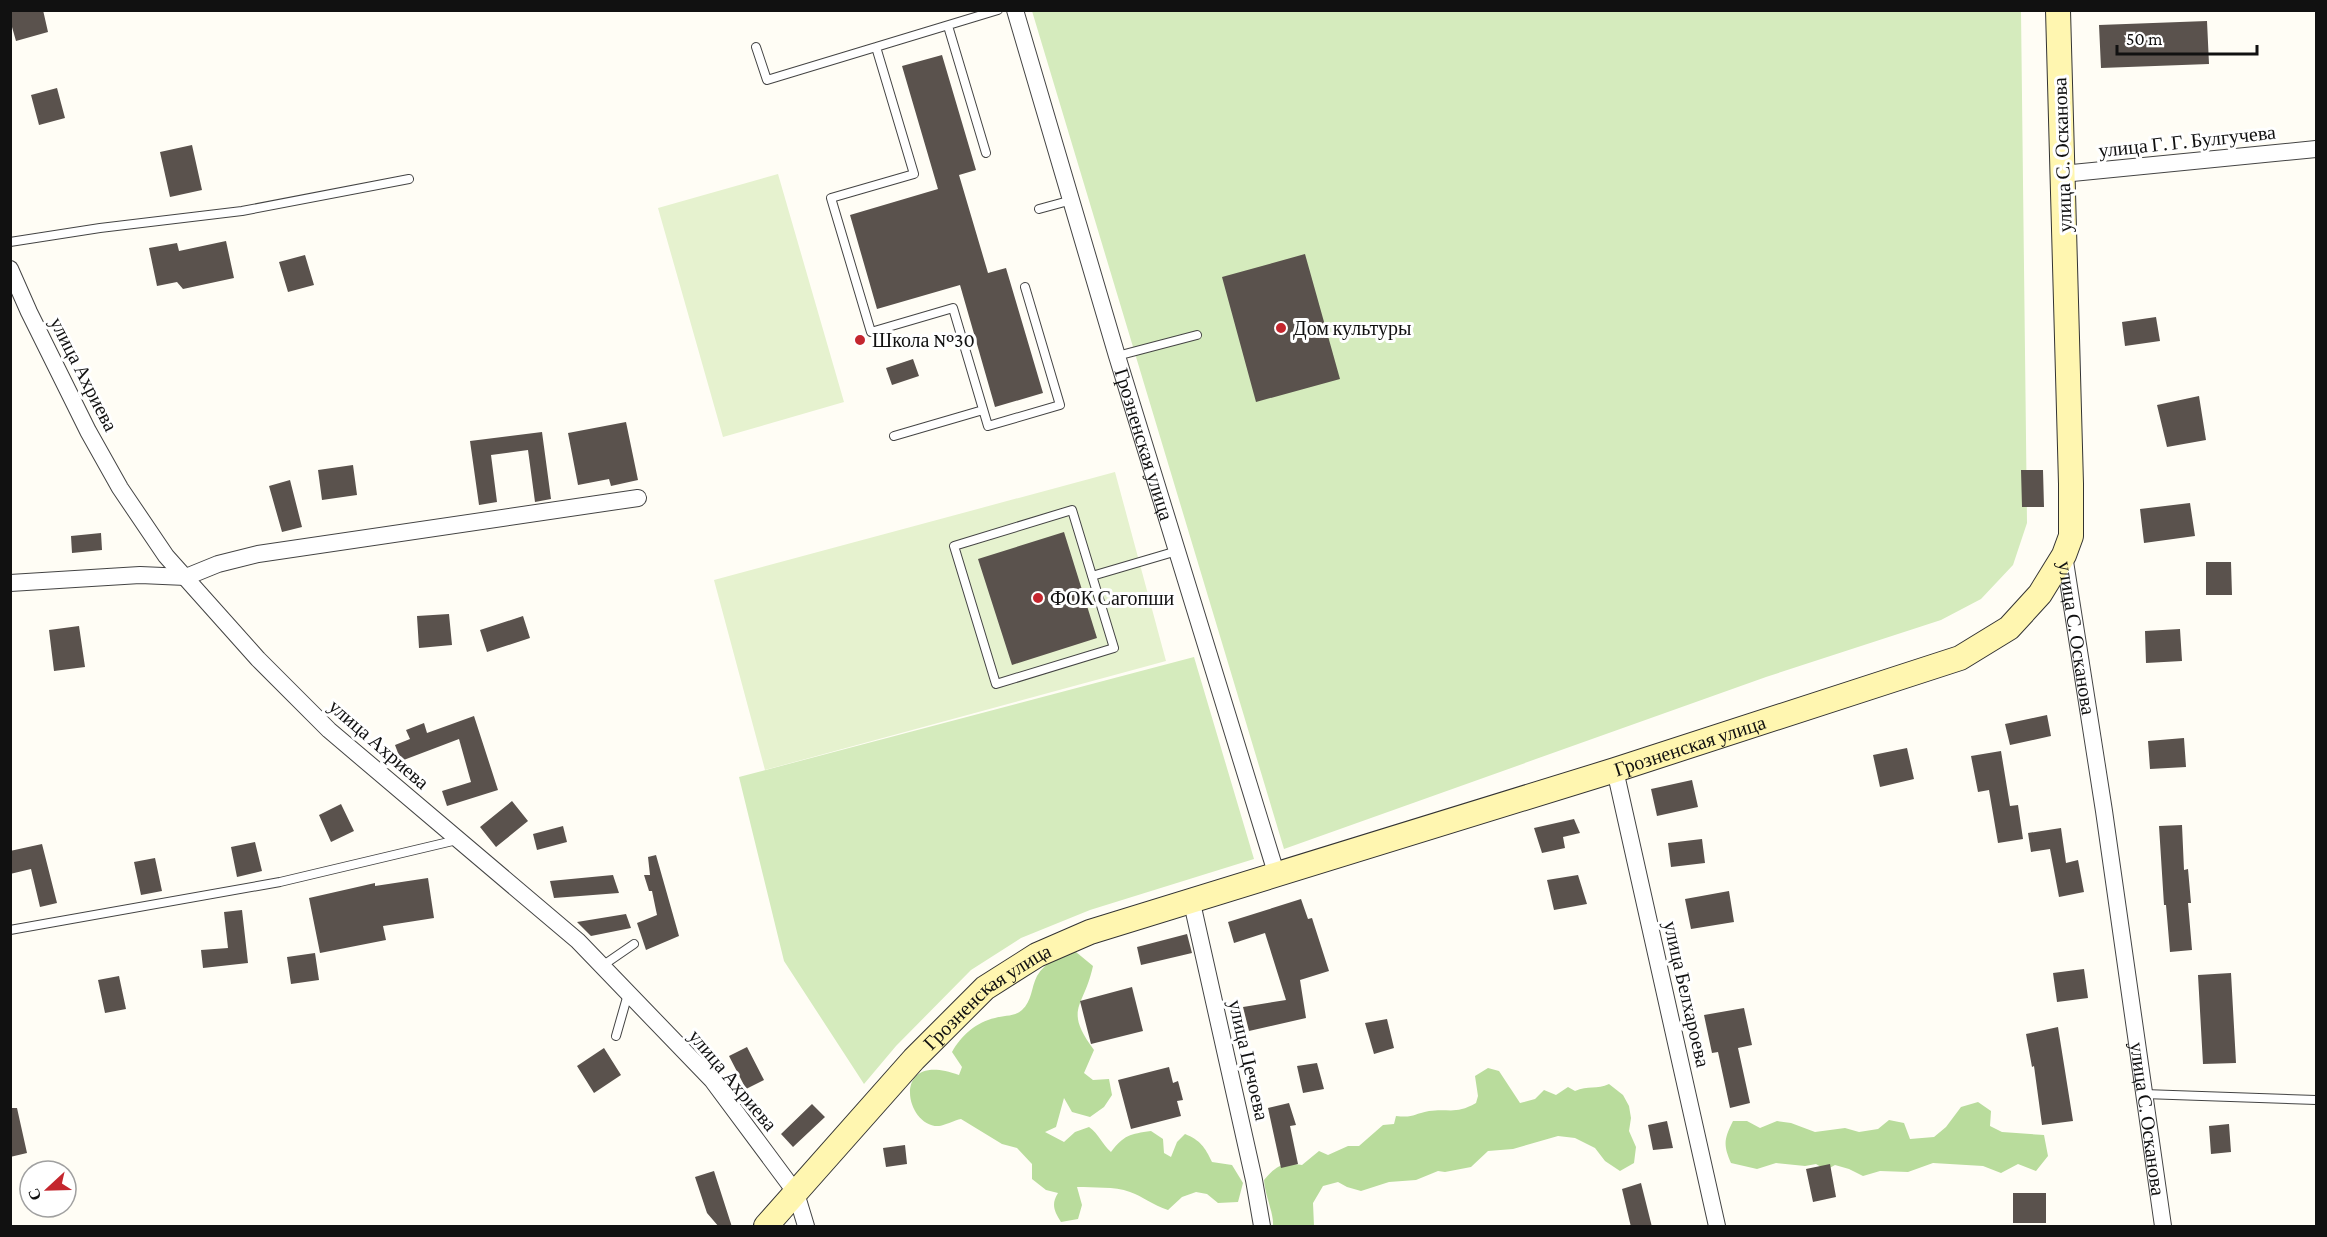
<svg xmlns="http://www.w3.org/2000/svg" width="2327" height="1237" font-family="'Crimson Pro',serif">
  <rect width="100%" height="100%" fill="#fffdf5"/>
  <path fill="#d5ebbd" d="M1032,11h989l6,512 -14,42 -32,34 -40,21 -175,57 -482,172z
    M1194,657l60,202 -164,51 -69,28 -50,32 -75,76 -32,38 -80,-123 -45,-184z"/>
  <path fill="#b9dc9c" d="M1076,952l17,14c-9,42 -30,42 1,84l-10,23 9,7 16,-1 3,16 -8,12 -14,10 -18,-5 -8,-14 -8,29 -11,5 19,10 11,-10 14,-5c10,7 13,17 22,25 13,-17 19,-18 40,-21l12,8 1,14 7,4 6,-15 8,-8c15,6 20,13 27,28l20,3 11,18 -5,19 -20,1 -11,-9 -11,-2 -14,5 -14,13c-15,-5 -26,-14 -38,-18 -16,-6 -36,-4 -53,-5l5,18 -4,14 -17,3c-7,-11 -10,-18 -3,-29l-12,-3 -14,-11v-15l-15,-16 -15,-4 -41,-25c-6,1 -18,7 -22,7 -34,2 -50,-77 20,-51l3,-8 -10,-15c9,-16 24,-30 43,-34 9,-3 19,-1 27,-8 10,-9 9,-22 15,-34 8,-14 24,-21 39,-24z
    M1488,1068l11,3 21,32 15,-4 9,-9 12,5 12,-8 7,4c13,-6 22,-1 34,-7l14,11 6,11 2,12 -2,13 7,16 -2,16 -14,8 -15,-10 -10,-13 -20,-10 -17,-2 -45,13 -25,2 -17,16 -26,5 -7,-1 -22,9 -27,2 -28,9 -14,-4 -9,-5 -15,4 -10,17 1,23h-41c1,-13 -8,-30 -9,-46 13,-15 18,-18 38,-15l17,-14 9,4 20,-9h11l24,-21 11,-1 2,-8c18,2 17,-2 33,-5 20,-3 26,4 47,-8l2,-7 -3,-20z
    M1978,1102l13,9 -1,15 12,6 42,3 4,21 -12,15 -18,-7 -17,9 -18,-7 -50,-3 -25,9 -28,-1 -17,5 -14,-7 -14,-4 -9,5 -10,-6 -11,2 -29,-3 -19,6 -26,-6c-8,-18 -7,-24 2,-42h14l13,7 17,-7 14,2 24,9 30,-4 14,4 19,-3 11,-9 15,3 6,16 24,-2 12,-10 15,-20z"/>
  <path fill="#e6f2cf" d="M778,174l66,228 -121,35 -65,-229z
    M1115,472l51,189 -401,109 -51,-190z"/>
  <path fill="#5a524d" d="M10,10h33l5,22 -32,9 -6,-21z
    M2207,21l2,43 -108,4 -2,-43z
    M942,55l34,115 -17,5 29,98 18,-5 37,125 -48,14 -35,-122 -83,24 -27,-94 88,-26 -36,-123z
    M57,88l8,30 -26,7 -8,-30z
    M192,145l10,45 -32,7 -10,-45z
    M226,241l8,37 -51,11 -6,-7 -20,4 -8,-38 28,-5 2,8z
    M1305,254l35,125 -84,23 -34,-125z
    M305,255l9,30 -26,7 -9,-30z
    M2156,317l4,24 -35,5 -3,-24z
    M913,359l6,17 -27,9 -6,-17z
    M2199,396l7,44 -39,7 -10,-42z
    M626,422l12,58 -27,6 -2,-7 -31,6 -10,-52z
    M542,432l9,67 -16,3 -7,-52 -37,5 6,47 -18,3 -9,-64z
    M353,465l4,30 -35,5 -4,-30z
    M2021,470h22l1,37h-22z
    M290,480l12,47 -20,5 -13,-46z
    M2190,503l5,33 -51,7 -4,-34z
    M1064,532l33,106 -85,27 -34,-106z
    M101,533l1,17 -30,3 -1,-17z
    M2206,562h25l1,33h-26z
    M449,614l3,31 -33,3 -2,-32z
    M523,616l7,22 -43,14 -7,-22z
    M79,626l6,41 -31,4 -5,-41z
    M2180,629l2,32 -36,2 -1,-32z
    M2047,715l4,21 -41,9 -5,-21z
    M474,716l24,74 -51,16 -5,-15 29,-9 -12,-43 -58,22 -6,-16 15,-6 -4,-9 18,-7 3,10z
    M2184,738l2,29 -36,2 -2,-28z
    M1907,748l7,31 -34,8 -7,-32z
    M2001,751l9,55 8,-1 5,34 -25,4 -9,-53 -11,2 -7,-36z
    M1692,780l6,27 -41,9 -6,-27z
    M512,801l16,20 -32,26 -16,-20z
    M341,804l13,27 -23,11 -12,-27z
    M1574,819l6,14 -17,4 2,11 -23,5 -8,-25z
    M2182,825l2,45 4,-1 3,34h-3l4,47 -22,2 -4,-47h-2l-5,-79z
    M563,826l4,16 -30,8 -4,-16z
    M2061,828l5,35 12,-3 6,32 -25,5 -9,-48 -19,3 -3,-19z
    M1702,839l3,24 -34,4 -3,-24z
    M255,842l7,29 -25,6 -6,-30z
    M42,844l15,59 -17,4 -9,-38 -21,5v-23z
    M656,855l23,81 -33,14 -9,-27 20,-8 -5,-24h-3l-5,-16h6l-2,-18z
    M155,858l7,33 -21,4 -7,-33z
    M613,875l6,18 -65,5 -4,-17z
    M1578,875l9,29 -33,6 -7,-30z
    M428,878l6,40 -51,8 3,14 -66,13 -11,-55 66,-15v3z
    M1729,891l5,31 -43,7 -6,-30z
    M1301,899l7,20 4,-1 17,53 -29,9 6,38 -57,13 -6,-24 43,-7 -21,-67 -31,10 -6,-21z
    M242,910l6,53 -45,5 -2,-18 27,-2 -4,-36z
    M626,914l5,14 -40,8 -14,-14z
    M1187,934l5,19 -51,12 -4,-18z
    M315,953l4,27 -28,4 -4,-27z
    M2084,969l4,29 -31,4 -4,-29z
    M2231,973l5,90 -33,1 -5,-89z
    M119,976l7,33 -21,4 -7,-33z
    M1132,987l11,44 -52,13 -11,-43z
    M1744,1008l8,37 -14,3 12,55 -20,5 -12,-56 -6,1 -8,-38z
    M1387,1019l7,29 -20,6 -9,-31z
    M2058,1027l15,94 -31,4 -8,-59 -2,1 -6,-33z
    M747,1047l17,33 -18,9 -17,-33z
    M604,1048l17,27 -27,18 -17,-27z
    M1317,1063l7,26 -21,4 -6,-27z
    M1169,1067l4,16 5,-2 5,19 -6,1 4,15 -50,13 -13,-49z
    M1289,1103l7,22 -6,1 8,38 -17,4 -13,-60z
    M812,1104l13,13 -32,30 -12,-13z
    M10,1108h7l10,45 -17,4z
    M1667,1121l6,27 -20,2 -5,-25z
    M2229,1124l2,28 -20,2 -2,-28z
    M905,1145l2,19 -21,3 -3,-19z
    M1830,1164l6,33 -23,5 -7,-33z
    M714,1171l18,56h-13l-12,-14 -12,-36z
    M1641,1183l11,44h-21l-9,-38z
    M2013,1193h33v30h-33z"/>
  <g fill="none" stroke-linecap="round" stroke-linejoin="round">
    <defs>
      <path id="lane" d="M998,10l-122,37 38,127 -83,24 40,134 82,-24 35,118 72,-21 -35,-118
        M948,26l38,127
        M756,47l11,33 109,-33
        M1039,209l33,-9
        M10,242l90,-14 142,-17 167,-32
        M1117,356l80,-21
        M894,436l89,-26
        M1072,510l42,138 -118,36 -42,-138z
        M1092,576l85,-25
        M10,930l270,-48 177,-42
        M602,966l32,-22
        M616,1036l12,-42
        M2144,1094l172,6"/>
      <g id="street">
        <path id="s1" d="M1015,10l102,346 160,520"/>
        <path d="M2062,174l254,-25"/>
        <path d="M10,269l19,43 59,119 32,57 46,68 92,103 71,71 249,211 134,139 84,113 10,33"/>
        <path id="s2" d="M2064,555l40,256 59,415"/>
        <path d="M10,583l130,-8 46,2 32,-13 40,-10 380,-56"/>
        <path d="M1615,770l102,456"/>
        <path d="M1192,903l62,277 8,46"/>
      </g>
      <g id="secondary">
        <path id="s3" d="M766,1226l148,-167 71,-71 52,-33 53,-23 525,-162 345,-112 49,-30 31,-34 24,-39 7,-19v-52l-13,-474"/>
      </g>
    </defs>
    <use href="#lane" stroke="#444" stroke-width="10"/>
    <use href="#street" stroke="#444" stroke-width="18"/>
    <use href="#secondary" stroke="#333" stroke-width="26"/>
    <use href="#lane" stroke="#fff" stroke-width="8"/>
    <use href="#street" stroke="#fff" stroke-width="16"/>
    <use href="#secondary" stroke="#fff6b0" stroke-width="24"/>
  </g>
  <g fill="#c4262e" stroke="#fff" stroke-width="2">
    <circle cx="1281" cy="328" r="6"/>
    <circle cx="860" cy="340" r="6"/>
    <circle cx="1038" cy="598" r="6"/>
  </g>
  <g text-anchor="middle" stroke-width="6" stroke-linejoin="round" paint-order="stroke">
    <g font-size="20" fill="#111" stroke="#fff">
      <text transform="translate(2187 141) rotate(-6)" y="7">улица Г. Г. Булгучева</text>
      <text transform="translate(2062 155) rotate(-92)" y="7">улица С. Осканова</text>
      <text transform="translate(84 374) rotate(63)" y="7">улица Ахриева</text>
      <text dy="7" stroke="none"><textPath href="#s1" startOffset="453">Грозненская улица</textPath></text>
      <text dy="7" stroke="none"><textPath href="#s2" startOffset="84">улица С. Осканова</textPath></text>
      <text transform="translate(379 744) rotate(41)" y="7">улица Ахриева</text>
      <text dy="7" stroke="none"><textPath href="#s3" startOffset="1071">Грозненская улица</textPath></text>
      <text transform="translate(1687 994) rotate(77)" y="7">улица Белхароева</text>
      <text dy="7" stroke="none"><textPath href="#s3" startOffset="320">Грозненская улица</textPath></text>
      <text transform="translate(1249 1060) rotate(77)" y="7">улица Цечоева</text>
      <text transform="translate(733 1080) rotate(50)" y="7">улица Ахриева</text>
      <text dy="7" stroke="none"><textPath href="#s2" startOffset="570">улица С. Осканова</textPath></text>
    </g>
    <g font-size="20" fill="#111" stroke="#fff" text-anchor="start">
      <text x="1293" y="335">Дом культуры</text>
      <text x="872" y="347">Школа №30</text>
      <text x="1050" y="605">ФОК Сагопши</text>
    </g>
  </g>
  <rect width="2327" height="1237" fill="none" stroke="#111111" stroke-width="24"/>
  <g transform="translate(48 1189) rotate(248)"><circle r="28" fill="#ffffff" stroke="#a0a0a0" stroke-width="1.5"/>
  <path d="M0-4.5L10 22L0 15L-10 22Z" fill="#c4262e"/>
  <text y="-9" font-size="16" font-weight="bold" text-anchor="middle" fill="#111111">С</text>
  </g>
  <path d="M2117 45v9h140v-9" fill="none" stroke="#111111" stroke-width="3"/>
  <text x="2126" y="45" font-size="18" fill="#111111" stroke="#ffffff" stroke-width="4.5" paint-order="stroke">50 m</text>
</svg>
